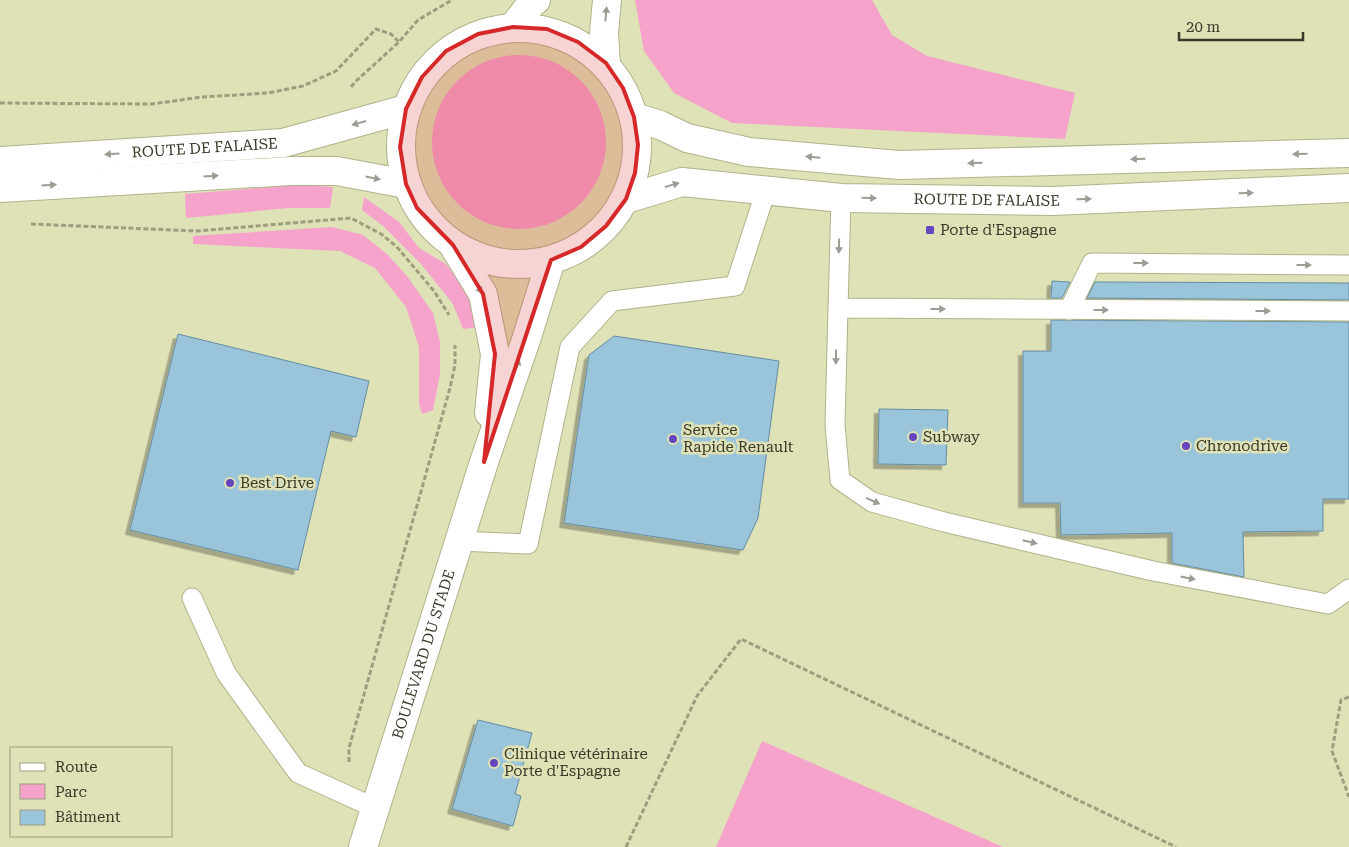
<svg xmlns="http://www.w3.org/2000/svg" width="1349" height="847" font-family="'Roboto Serif',serif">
  <defs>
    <filter id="shadow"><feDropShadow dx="-4.5" dy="4.5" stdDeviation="0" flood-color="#0004"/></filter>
  </defs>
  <rect width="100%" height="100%" fill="#dfe1b7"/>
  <path fill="#f5a3ca" d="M635,0h237l20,35 35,21 148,37 -10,46 -333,-16 -58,-30 -30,-42z
    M432 142a87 87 0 1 1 174 0a87 87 0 1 1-174 0Z
    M294,185l39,2 -3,21h-42l-102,10 -1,-24z
    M364,197l35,25 20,26 27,16 25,33 9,30 -17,2 -10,-25 -32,-40 -39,-39 -20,-15z
    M332,227l31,8 24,19 20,22 26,37 7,29v32l-7,36 -11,4 -3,-10v-57l-13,-40 -31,-39 -35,-17 -147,-7v-8z
    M762,741l241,106h-287z"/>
  <path fill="#99c4da" stroke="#648ea3" filter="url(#shadow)" d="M1052,281l18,1 -8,16h-11z
    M1095,282l254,1v17l-262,-2z
    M1051,320l298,2v177h-26v32l-80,1 1,45 -72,-14v-30l-111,2 -1,-32h-37v-152h28z
    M178,334l191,47 -13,56 -25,-6 -33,139 -168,-40z
    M614,336l165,25 -21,157 -15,32 -179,-27 25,-168z
    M879,409l69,1 -2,55 -68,-1z
    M478,720l54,13 -17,61 6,2 -8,30 -61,-17z"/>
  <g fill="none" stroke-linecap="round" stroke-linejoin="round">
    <defs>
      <path id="service" d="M841,198l-3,110 511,3
        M838,308l-3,117 5,55 32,22 72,20 209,49 175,33 21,-15
        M1069,310l23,-47 257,2
        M459,541l69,3 42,-197 42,-46 123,-15 31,-96
        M192,598l34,75 72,100 77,35"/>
      <path id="minor" d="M513,27l18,-23 5,-4
        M606,63l-2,-30 3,-33"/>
      <g id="tertiary">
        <path d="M453,245l30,49 12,60 -6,59"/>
        <path id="s1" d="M363,847l121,-385 42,-122 25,-80"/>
      </g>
      <g id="secondary">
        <circle cx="519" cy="146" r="118"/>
        <path d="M634,117l26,8 27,13 62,14 150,13 450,-12"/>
        <path id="s2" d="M0,161l283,-18 123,-34"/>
        <path d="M0,188l291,-17h46l69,13"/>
        <path id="s3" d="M626,199l56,-17 159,16 211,3 297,-13"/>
      </g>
    </defs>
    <use href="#service" stroke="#b1b28a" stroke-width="21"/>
    <use href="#minor" stroke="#b1b28a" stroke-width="30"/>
    <use href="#tertiary" stroke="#b1b28a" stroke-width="30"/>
    <use href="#secondary" stroke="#b1b28a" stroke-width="30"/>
    <path stroke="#9d9e7e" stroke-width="3" stroke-dasharray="5 2.5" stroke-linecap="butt" d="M351,87l4,-5 44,-40 19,-22 34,-20
      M0,103l152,1 50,-7 66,-4 35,-7 33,-15 40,-42 15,5 8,8
      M31,224l166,7 154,-13 30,16 15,12 38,45 15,24
      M1349,697l-8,3 -9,51 17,46
      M349,762v-14l101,-360 5,-23v-20
      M626,847l71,-151 44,-57 435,208"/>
    <use href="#service" stroke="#fff" stroke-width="19"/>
    <use href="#minor" stroke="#fff" stroke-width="28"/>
    <use href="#tertiary" stroke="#fff" stroke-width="28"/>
    <use href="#secondary" stroke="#fff" stroke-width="28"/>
  </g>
  <defs><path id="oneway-solid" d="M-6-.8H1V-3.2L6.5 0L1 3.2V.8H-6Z" transform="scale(1.25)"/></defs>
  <g fill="#9c9c94">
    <use href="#oneway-solid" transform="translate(606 14) rotate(-85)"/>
    <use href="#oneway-solid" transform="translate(359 123) rotate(164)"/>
    <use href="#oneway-solid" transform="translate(112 154) rotate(176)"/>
    <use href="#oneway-solid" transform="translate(1300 154) rotate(179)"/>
    <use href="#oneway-solid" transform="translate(813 157) rotate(-175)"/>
    <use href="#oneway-solid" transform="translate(1138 159) rotate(178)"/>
    <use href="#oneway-solid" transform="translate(975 163) rotate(178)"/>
    <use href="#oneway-solid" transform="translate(211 176) rotate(-3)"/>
    <use href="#oneway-solid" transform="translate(373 178) rotate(11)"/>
    <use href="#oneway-solid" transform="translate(49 185) rotate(-3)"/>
    <use href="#oneway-solid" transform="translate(672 185) rotate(-16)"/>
    <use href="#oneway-solid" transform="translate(1246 193) rotate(-2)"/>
    <use href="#oneway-solid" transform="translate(869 198) rotate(1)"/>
    <use href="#oneway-solid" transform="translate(1084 199) rotate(-2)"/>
    <use href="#oneway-solid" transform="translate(839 246) rotate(91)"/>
    <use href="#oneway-solid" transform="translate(1141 263)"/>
    <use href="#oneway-solid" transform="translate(1304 265)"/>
    <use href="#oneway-solid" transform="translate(478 287) rotate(59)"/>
    <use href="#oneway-solid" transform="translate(938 309)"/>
    <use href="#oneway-solid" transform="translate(1101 310)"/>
    <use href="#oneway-solid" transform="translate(1263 311)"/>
    <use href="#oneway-solid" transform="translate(836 357) rotate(91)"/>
    <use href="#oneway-solid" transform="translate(517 366) rotate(-71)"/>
    <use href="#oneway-solid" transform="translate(873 501) rotate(24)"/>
    <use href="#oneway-solid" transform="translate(1030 542) rotate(13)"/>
    <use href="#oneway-solid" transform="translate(1188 578) rotate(11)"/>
  </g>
  <path fill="#d62828" fill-opacity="0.2" stroke="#d62828" stroke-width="4" stroke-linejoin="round" d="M513,27l34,2 31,13 28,21 17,25 11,29 4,28 -3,28 -9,26 -20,27 -25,21 -30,13 -67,202 11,-108 -12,-60 -30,-49 -36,-37 -11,-24 -6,-37 6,-38 16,-32 24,-26 32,-17z"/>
  <g fill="#6446bf" stroke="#dfe1b7" stroke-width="2">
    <rect x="925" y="225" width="10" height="10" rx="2.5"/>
    <circle cx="913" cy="437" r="5"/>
    <circle cx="673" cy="439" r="5"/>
    <circle cx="1186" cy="446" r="5"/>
    <circle cx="230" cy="483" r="5"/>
    <circle cx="494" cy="763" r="5"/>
  </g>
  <g text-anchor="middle" stroke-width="5" stroke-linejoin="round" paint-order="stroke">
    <g font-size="15" fill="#393929" stroke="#dfe1b7">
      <text dy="5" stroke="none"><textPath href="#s2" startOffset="205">ROUTE DE FALAISE</textPath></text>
      <text dy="5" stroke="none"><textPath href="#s3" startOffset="364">ROUTE DE FALAISE</textPath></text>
      <text dy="5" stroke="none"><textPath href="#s1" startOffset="202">BOULEVARD DU STADE</textPath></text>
    </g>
    <g font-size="15" fill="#393929" stroke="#dfe1b7" text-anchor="start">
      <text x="940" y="235">Porte d'Espagne</text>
      <text x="683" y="435">Service<tspan x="683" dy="17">Rapide Renault</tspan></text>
      <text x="923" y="442">Subway</text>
      <text x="1196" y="451">Chronodrive</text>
      <text x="240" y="488">Best Drive</text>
      <text x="504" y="759">Clinique vétérinaire<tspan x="504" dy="17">Porte d'Espagne</tspan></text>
    </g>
  </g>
  <rect x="10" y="747" width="162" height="90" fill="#dfe1b7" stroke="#9d9e7e"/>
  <rect x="20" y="763" width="25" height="8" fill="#ffffff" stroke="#9d9e7e"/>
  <text x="55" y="772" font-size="15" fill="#393929">Route</text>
  <rect x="20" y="784" width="25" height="15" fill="#f5a3ca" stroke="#9d9e7e"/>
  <text x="55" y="797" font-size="15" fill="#393929">Parc</text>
  <rect x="20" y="810" width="25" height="15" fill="#99c4da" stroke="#9d9e7e"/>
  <text x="55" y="822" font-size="15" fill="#393929">Bâtiment</text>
  <path d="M1179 32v8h124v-8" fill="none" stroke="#393929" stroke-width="2.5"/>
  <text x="1186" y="32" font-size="15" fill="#393929" stroke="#dfe1b7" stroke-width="4" paint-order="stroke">20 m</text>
</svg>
